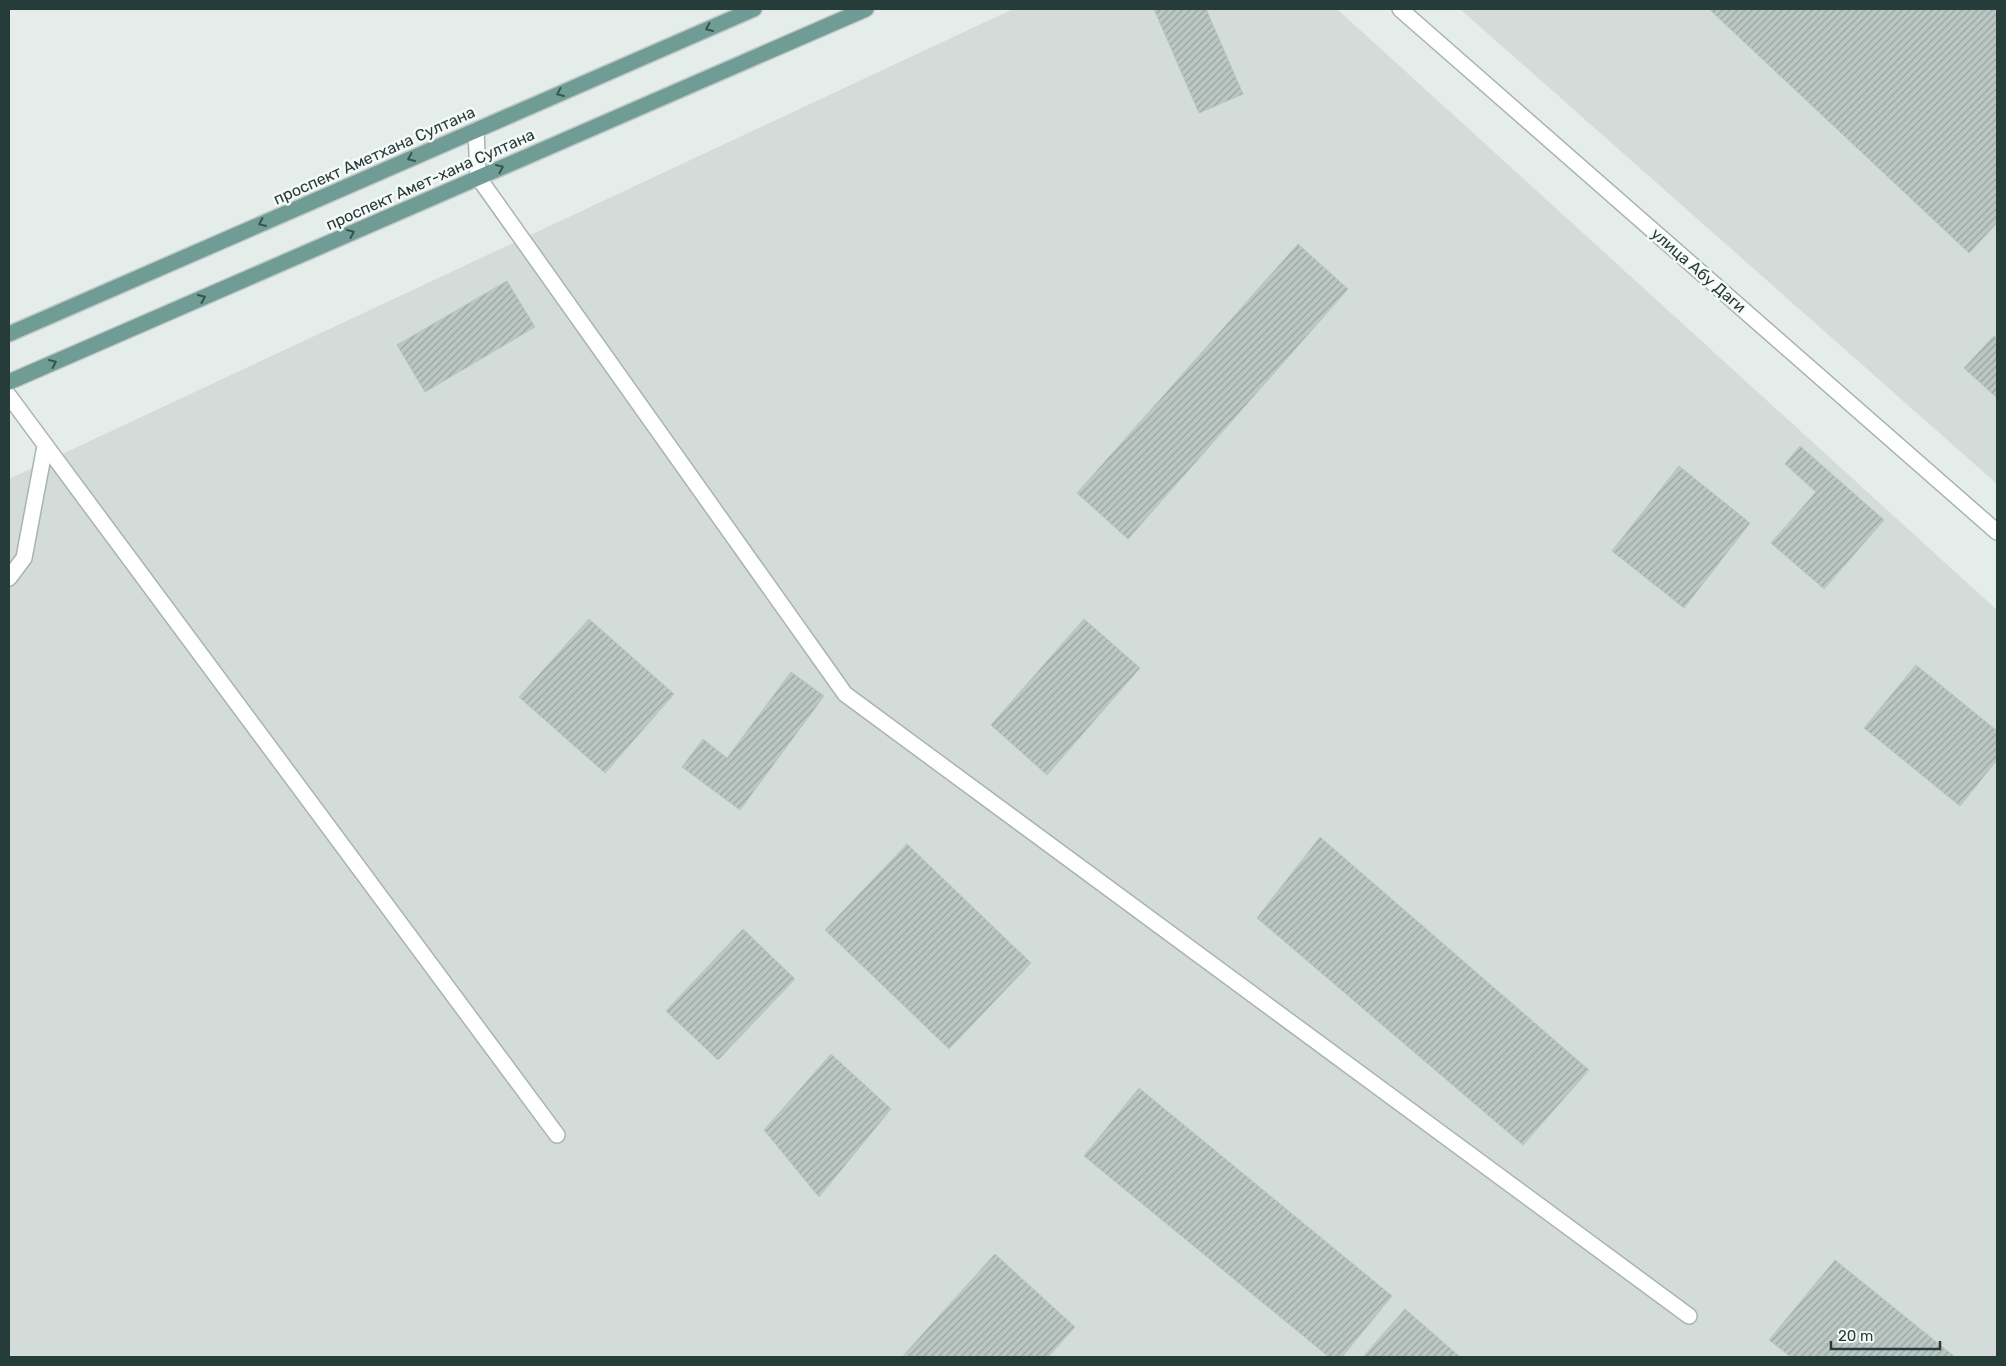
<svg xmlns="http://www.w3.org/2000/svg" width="2006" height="1366" font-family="Rubik,sans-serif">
  <defs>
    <pattern id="building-hatch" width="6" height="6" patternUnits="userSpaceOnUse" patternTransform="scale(1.25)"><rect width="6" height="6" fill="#bbc7c3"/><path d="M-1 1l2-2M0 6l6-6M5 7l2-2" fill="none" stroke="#98a39f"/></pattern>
  </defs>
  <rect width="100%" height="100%" fill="#e5edea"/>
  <path fill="#d3dcd9" d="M1013,9h324l660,601v747h-1988v-878z
    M1460,9h537v475z"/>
  <path fill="url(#building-hatch)" stroke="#b8c5c1" d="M1154,9h52l37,85 -44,19z
    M1709,9h288v214l-28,30z
    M1298,244l50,45 -220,250 -51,-46z
    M507,281l28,46 -110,65 -28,-47z
    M1994,336l3,3v59l-33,-30z
    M1800,446l84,74 -60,69 -53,-46 45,-51 -31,-28z
    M1679,466l71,57 -66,85 -72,-57z
    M589,619l85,75 -69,79 -86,-76z
    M1084,619l56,49 -93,107 -56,-50z
    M1916,665l81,66v29l-37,46 -96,-78z
    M791,672l33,24 -84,114 -58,-43 21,-28 24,19z
    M1320,837l269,233 -66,75 -266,-227z
    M907,844l124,119 -82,86 -124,-119z
    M743,929l52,50 -77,81 -52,-49z
    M831,1054l60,55 -72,88 -55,-67z
    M1139,1088l253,208 -50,61h-13l-245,-201z
    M995,1254l80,73 -27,30h-146z
    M1835,1260l120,97h-164l-22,-17z
    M1405,1309l55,48h-97z"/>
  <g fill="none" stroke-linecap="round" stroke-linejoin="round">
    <defs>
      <path id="lane" d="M476,130l2,47 367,517 844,622
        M9,396l548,739
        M9,578l15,-20 21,-112"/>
      <path id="street" d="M1400,9l597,523"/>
      <path id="primary" d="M9,334l745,-325
        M9,382l857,-373"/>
    </defs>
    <use href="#lane" stroke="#a8b4b1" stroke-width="18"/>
    <use href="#street" stroke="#a8b4b1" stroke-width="18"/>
    <use href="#primary" stroke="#c2c8c7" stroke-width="18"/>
    <use href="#lane" stroke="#fff" stroke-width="15"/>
    <use href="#street" stroke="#fff" stroke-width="15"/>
    <use href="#primary" stroke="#6f9d95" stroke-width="15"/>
  </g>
  <defs><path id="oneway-chevron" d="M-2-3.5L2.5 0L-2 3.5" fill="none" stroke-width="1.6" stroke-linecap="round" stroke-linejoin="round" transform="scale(1.25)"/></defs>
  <g stroke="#38544f">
    <use href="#oneway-chevron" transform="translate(709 28) rotate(156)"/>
    <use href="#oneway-chevron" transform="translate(560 93) rotate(156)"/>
    <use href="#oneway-chevron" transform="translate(411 158) rotate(156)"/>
    <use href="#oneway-chevron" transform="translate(500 168) rotate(-24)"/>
    <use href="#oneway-chevron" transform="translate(262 223) rotate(156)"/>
    <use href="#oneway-chevron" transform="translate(351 233) rotate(-24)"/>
    <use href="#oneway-chevron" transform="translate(202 298) rotate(-24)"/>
    <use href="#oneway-chevron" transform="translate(53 363) rotate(-24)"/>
  </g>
  <g text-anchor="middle" stroke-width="5" stroke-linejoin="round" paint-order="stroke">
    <g font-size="16" fill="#263c38" stroke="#f5f9f8">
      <text transform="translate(374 155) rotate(-24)" y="6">проспект Аметхана Султана</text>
      <text transform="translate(430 179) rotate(-24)" y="6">проспект Амет-хана Султана</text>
      <text transform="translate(1699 270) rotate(41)" y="6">улица Абу Даги</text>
    </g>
  </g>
  <rect width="2006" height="1366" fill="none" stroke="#263c38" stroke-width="20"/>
  <path d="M1831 1341v8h109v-8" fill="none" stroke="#263c38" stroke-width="2.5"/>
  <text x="1838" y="1341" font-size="15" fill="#263c38" stroke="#f5f9f8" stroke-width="4" paint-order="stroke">20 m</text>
</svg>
